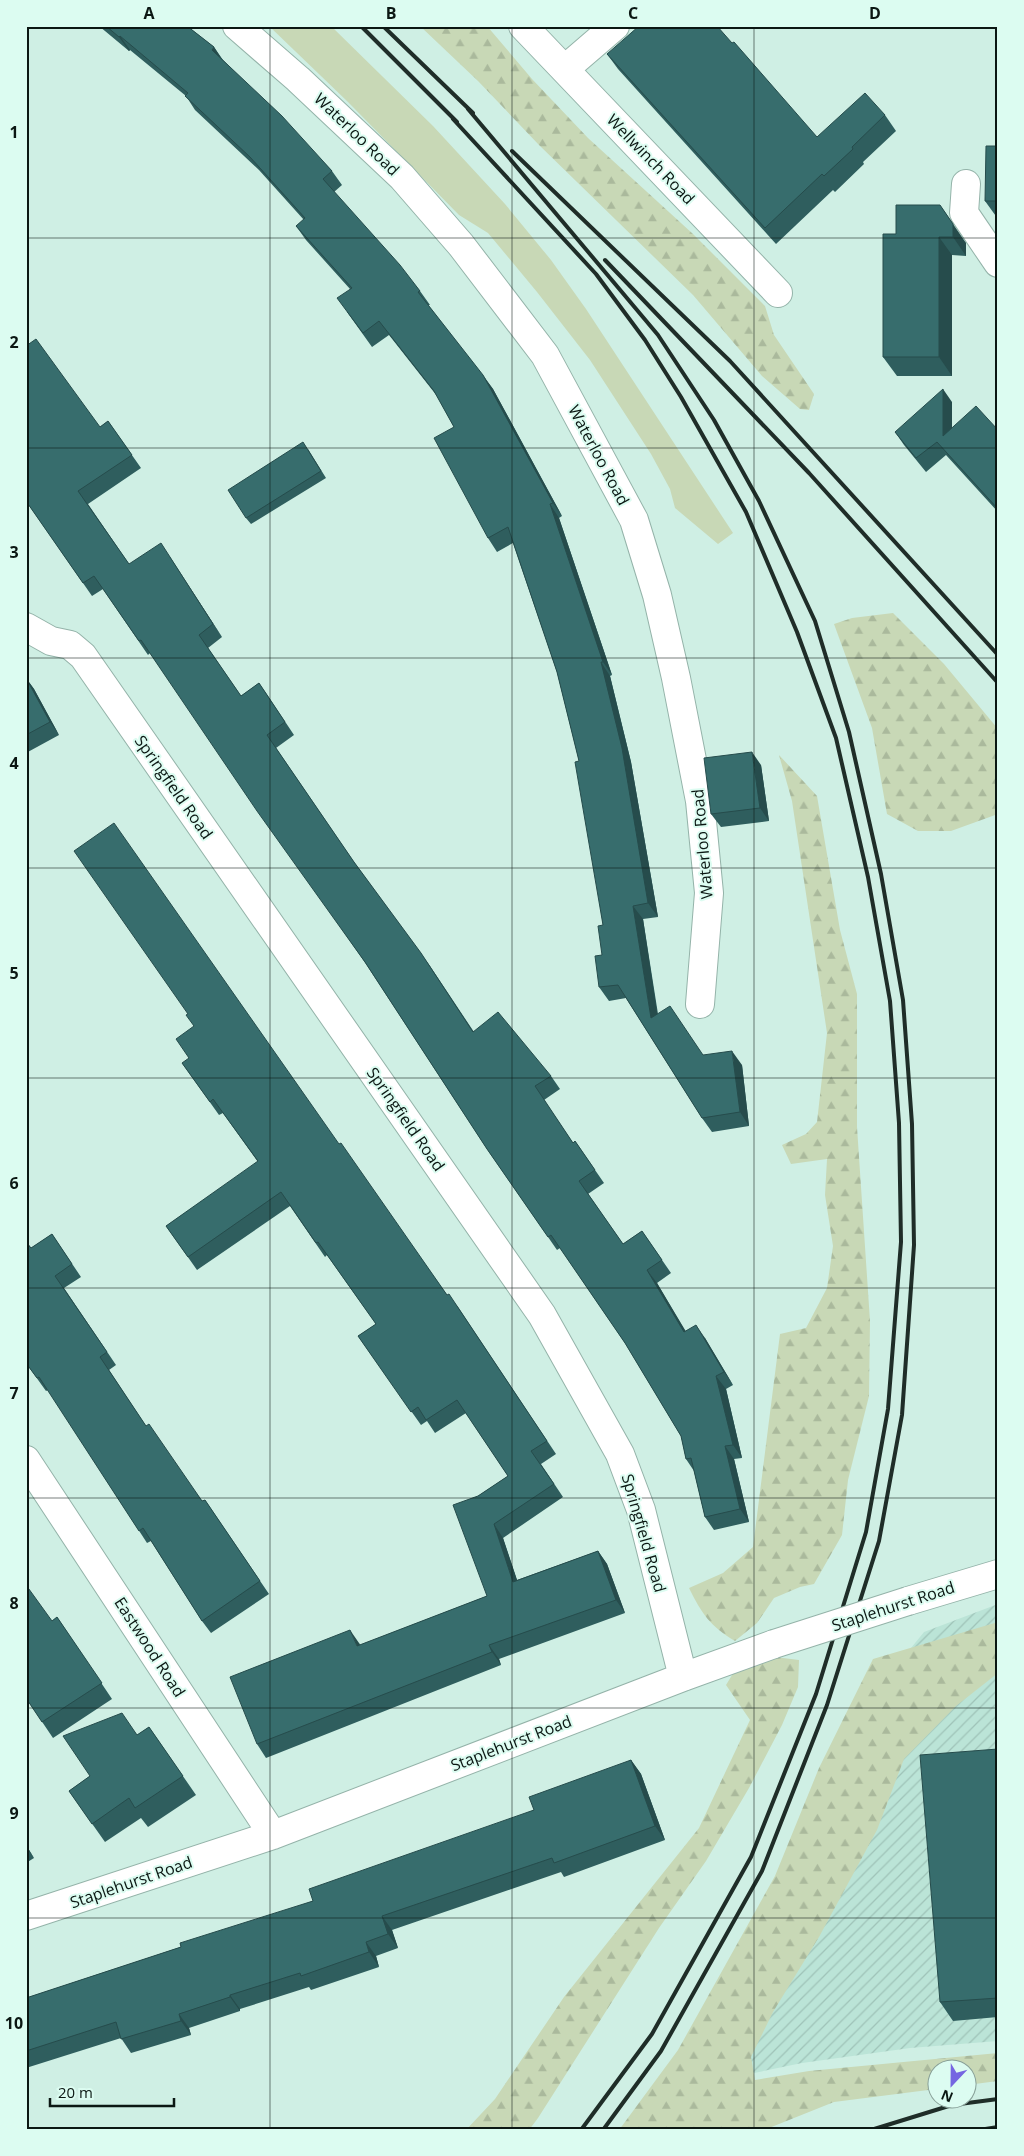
<svg xmlns="http://www.w3.org/2000/svg" width="1024" height="2156" font-family="'Open Sans',sans-serif">
  <defs>
    <pattern id="industrial-furrows" width="10" height="10" patternUnits="userSpaceOnUse" patternTransform="scale(1.25)"><rect width="10" height="10" fill="#bbe4d7"/><path d="M-1 1l2-2M0 10L10 0M9 11l2-2" fill="none" stroke="#9fc3b8"/></pattern>
    <pattern id="forest-firs" width="22" height="20" patternUnits="userSpaceOnUse" patternTransform="scale(1.25)"><rect width="22" height="20" fill="#c8d8b6"/><path d="M5 1l3.5 6h-7zM16 11l3.5 6h-7z" fill="#aab99c"/></pattern>
  </defs>
  <rect width="100%" height="100%" fill="#cfefe4"/>
  <path fill="url(#industrial-furrows)" d="M998,1604v437l-88,7 -108,15 -82,17 122,-347 82,-101z"/>
  <path fill="#c8d8b6" d="M269,26h62l102,100 72,78 46,56 35,49 147,224 -15,11 -43,-36 -5,-19 -19,-35 -61,-94 -53,-68 -49,-59 -29,-18 -111,-113z"/>
  <path fill="url(#forest-firs)" d="M420,26h67l45,53 56,59 105,96 72,72 9,29 40,59 -5,16 -9,-1 -38,-33 -69,-81 -154,-150 -61,-64z
    M893,613l51,51 54,65v85l-47,17h-33l-31,-17 -15,-86 -38,-104 18,-6z
    M779,755l38,41 23,134 17,64v133l13,194 -1,75 -21,84 -6,55 -28,49 -14,3 -26,11 -17,25 -22,18c-25,-15 -33,-27 -46,-53l34,-15 30,-26 27,-213 26,-6 21,-40 6,-42 -8,-51 2,-36 -36,5 -9,-19 24,-11 11,-12 10,-89 -35,-232z
    M998,1622v51l-42,33 -52,53 -27,71 -58,107 -46,75 -22,45 4,23 54,-9 189,-18v28l-31,4 -1,-17h-30v21l-102,13 -70,28h-145l59,-80 97,-174 44,-108 54,-109z
    M775,1657l24,3 -1,27 -16,38 -33,63 -43,73 -47,67 -121,190 -9,12h-63l29,-31 69,-102 135,-169 51,-108 -24,-35 14,-23z"/>
  <g fill="none" stroke-linecap="round" stroke-linejoin="round">
    <defs>
      <path id="minor" d="M237,26l61,53 104,98 59,68 84,110 89,165 23,75 19,83 24,123 9,92 -9,111
        M523,26l255,267
        M565,69l50,-43
        M966,184l-2,29 34,50
        M26,627l25,14 19,4 13,11 459,659 78,139 21,56 42,167
        M26,1460l247,375
        M908,1601l90,-27
        M26,1916l247,-81 410,-158 91,-33"/>
    </defs>
    <use href="#minor" stroke="#94b3a9" stroke-width="30"/>
    <use href="#minor" stroke="#fff" stroke-width="28"/>
    <path stroke="#1f2d28" stroke-width="4" d="M361,26l96,96
      M383,26l90,87
      M468,109l190,226 56,85 45,81 56,120 34,111 32,142 22,126 9,124 2,121 -12,170 -23,126 -52,164 -65,166 -101,180 -58,79
      M453,119l143,155 49,66 36,57 65,115 51,120 39,106 32,139 22,124 9,122 2,119 -13,167 -22,123 -50,162 -65,163 -99,177 -71,96
      M512,151l218,210 268,294
      M605,260l204,213 189,210
      M871,2130l81,-25 46,-6
      M979,2130l19,-3"/>
    <defs>
      <path id="minor-bridge" d="M774,1644l134,-43"/>
    </defs>
    <use href="#minor-bridge" stroke="#94b3a9" stroke-width="30" stroke-linecap="butt"/>
    <use href="#minor-bridge" stroke="#fff" stroke-width="28"/>
  </g>
  <path fill="#2f5e5e" d="M99,26h88l27,21 9,13 109,111 10,14 -8,7 86,99 10,14h-2l65,84 69,127 -3,2 53,157 -2,1 21,86 27,155 -15,2 15,95 45,41 39,10 7,61 -37,6 -10,-14 -76,-120 -17,3 -10,-14 3,-32 1,-30 -24,-164 -22,-89 -44,-129 -16,9 -9,-14 -34,-111 -17,-31 -48,-61 -17,12 -25,-35 3,-23 -44,-49 -10,-14 8,-6 -45,-50 -64,-60 -9,-14 -56,-46 -1,1z
    M607,54l210,83 68,-22 11,16 -33,31 1,2 -29,28 -2,-2 -57,54 -158,-175z
    M998,146v73l-13,-18z
    M896,205l70,38v13l-14,-1v121h-55l-14,-19 13,-123z
    M952,402v26l46,2v82l-52,-57 -20,17 -22,-27 -9,-13z
    M108,421l33,47 -53,36 41,60 41,-7 52,80 -14,11 33,48 18,-13 9,13 26,39 -18,13 80,117 74,101 44,66 77,44 9,13 -16,11 29,43 2,-2 29,42 -16,11 35,50 19,-13 29,42 -14,10 28,48 20,7 28,47 -7,4 16,69 -8,1 15,63 -35,8 -9,-13 -11,-46 -8,-12 -5,-23 -56,-93 -65,-95 -3,2 -70,-101 -121,-185 -216,-311 -2,2 -45,-66 -11,7 -66,-95 74,-74z
    M308,449l18,29 -75,46 -5,-6z
    M26,678l8,11 25,46 -33,18z
    M761,765l8,56 -48,6 -10,-13z
    M182,1063l157,81 108,151 11,12 98,147 -15,10 22,33 -60,41 14,42 81,-29 9,13 18,49 -126,46 2,6 -235,93 -9,-14 102,-101 1,2 127,-49 -9,-100 30,-20 -42,-63 -31,20 -8,-12 -6,4 -63,-89 18,-12 -49,-69 -2,2 -35,-51 -93,64 -31,-44 92,-64 -35,-49 -4,2z
    M52,1234l29,43 -17,11 52,77 -7,5 37,56 56,75 3,-1 64,94 -58,39 -9,-12 -51,-80 -4,2 -99,-153 -2,1 -20,-28v-122l5,7z
    M57,1617l55,82 -59,39 -27,-40 26,-77z
    M149,1727l47,68 -48,32 -7,-9 -36,24 -36,-51 21,-15 47,-41z
    M998,1749v268l-45,4 -13,-19z
    M631,1760l10,14 24,66 -101,37 -3,-5 -169,58 6,18 -22,8 3,11 -68,23 -2,-3 -69,22v2l-51,17 2,7 -60,18 -10,-15 -95,30v-70l155,-51 132,-46 221,-91z
    M26,1845l8,13 -8,5z"/>
  <path fill="#264c4c" d="M120,36l10,14 -1,1 -10,-14z
    M214,47l9,14 -11,-11z
    M940,205l26,38v13l-13,-19z
    M939,237l13,18v121l-13,-19z
    M483,375l10,14 69,127 -9,-13z
    M943,389l9,13v47l-9,-13z
    M550,504l9,14 53,157 -9,-13z
    M161,543l9,14 52,80 -9,-13z
    M601,662l9,14 21,86 27,155 -10,-14z
    M26,678l8,11 25,46 -9,-13z
    M752,752l9,13 8,56 -9,-13z
    M633,906l10,13 17,113 -9,-14z
    M732,1051l10,14 7,61 -9,-14z
    M647,1270l10,13 37,62 -10,-13z
    M696,1325l9,13 28,47 -9,-13z
    M716,1376l10,13 16,69 -9,-13z
    M725,1446l9,13 15,63 -9,-13z
    M494,1524l9,14 19,57 -9,-13z
    M598,1551l9,13 18,49 -9,-13z
    M350,1630l9,13 7,16 -9,-13z
    M489,1645l10,14 2,6 -9,-13z
    M631,1760l10,14 24,66 -10,-14z
    M26,1845l8,13 -8,-11z
    M382,1916l10,14 6,18 -10,-14z
    M366,1942l10,14 3,11 -10,-15z
    M230,1995l10,14v2l-10,-14z
    M179,2014l10,14 2,7 -10,-14z"/>
  <path fill="#376d6d" stroke="#264c4c" d="M106,26h81l27,21 -2,3 70,66 50,55 -9,8 77,86 20,26 -2,1 65,83 70,128 -3,1 53,158h-2l21,86 26,155 -15,3 18,112 19,-12 33,49 29,-4 8,61 -38,6 -84,-133 -19,2 -4,-31 7,-1 -4,-29 5,-1 -28,-163 4,-1 -22,-89 -49,-145 -20,11 -54,-100 20,-11 -20,-36 -55,-70 -16,12 -26,-35 15,-10 -56,-62 9,-8 -55,-61 -65,-61 3,-3 -68,-57 -1,1z
    M639,26h78l15,17 2,-1 83,95 48,-44 20,22 -33,32 1,2 -29,27 -2,-2 -57,54 -158,-174z
    M986,146h12v55h-13z
    M896,205h44l13,19v13h-14v120h-56v-123h13z
    M36,339l64,88 8,-6 24,34 -54,36 51,73 32,-21 52,81 -14,11 42,61 18,-13 26,39 -18,13 87,127 67,91 52,79 25,-20 53,64 -16,10 38,57 2,-2 20,29 -16,11 44,63 19,-13 20,29 -15,10 37,62 12,-7 28,47 -8,4 17,69 -8,1 15,63 -35,8 -14,-59 -5,1 -5,-23 -56,-93 -74,-108 -3,2 -61,-88 -122,-187 -108,-151 -116,-171 -2,1 -45,-65 -11,7 -57,-82v-155z
    M943,389v47l33,-30 22,24v79l-61,-67 -21,16 -21,-26z
    M303,442l18,29 -75,47 -18,-28z
    M26,678l24,44 -24,13z
    M752,752l8,56 -49,6 -7,-56z
    M114,823l225,321 2,-1 106,152 2,-1 98,147 -16,10 23,33 -60,40 19,58 85,-31 18,49 -127,45 3,7 -235,92 -27,-67 120,-47 7,16 130,-50 -34,-91 25,-9 30,-20 -51,-76 -31,20 -8,-13 -7,5 -53,-76 18,-12 -58,-82 -2,1 -35,-51 -93,65 -22,-31 92,-65 -45,-62 -3,3 -28,-39 7,-5 -13,-19 18,-13 -8,-11 2,-1 -114,-163z
    M52,1234l20,30 -17,12 52,76 -7,5 46,69 3,-2 53,77 3,-1 55,81 -58,40 -59,-93 -4,3 -100,-154 -2,1 -11,-15v-121l5,6z
    M26,1585l26,36 5,-4 45,66 -60,39 -16,-24z
    M122,1713l15,22 12,-8 34,49 -48,32 -6,-10 -37,26 -23,-33 21,-15 -27,-40z
    M998,1749v249l-58,4 -20,-247z
    M631,1760l24,66 -101,37 -2,-5 -170,58 6,18 -22,8 3,10 -68,24 -1,-3 -70,22v2l-51,17 2,7 -60,18 -5,-17 -90,29v-53l155,-51 -1,-4 133,-42 -4,-12 225,-79 -5,-13z"/>
  <path fill="none" stroke="#0b1713" stroke-width="1" stroke-opacity="0.55" d="M270,26v2104M512,26v2104M754,26v2104M26,238h972M26,448h972M26,658h972M26,868h972M26,1078h972M26,1288h972M26,1498h972M26,1708h972M26,1918h972"/>
  <g text-anchor="middle" stroke-width="4" stroke-linejoin="round" paint-order="stroke">
    <g font-size="16" fill="#0b1713" stroke="#dcfcf1">
      <text transform="translate(357 134) rotate(44)" y="6">Waterloo Road</text>
      <text transform="translate(651 159) rotate(46)" y="6">Wellwinch Road</text>
      <text transform="translate(599 455) rotate(62)" y="6">Waterloo Road</text>
      <text transform="translate(174 787) rotate(55)" y="6">Springfield Road</text>
      <text transform="translate(702 844) rotate(-95)" y="6">Waterloo Road</text>
      <text transform="translate(406 1119) rotate(55)" y="6">Springfield Road</text>
      <text transform="translate(644 1533) rotate(74)" y="6">Springfield Road</text>
      <text transform="translate(893 1606) rotate(-18)" y="6">Staplehurst Road</text>
      <text transform="translate(150 1647) rotate(57)" y="6">Eastwood Road</text>
      <text transform="translate(511 1743) rotate(-21)" y="6">Staplehurst Road</text>
      <text transform="translate(131 1882) rotate(-19)" y="6">Staplehurst Road</text>
    </g>
  </g>
  <rect width="1024" height="2156" fill="none" stroke="#dcfcf1" stroke-width="55"/>
  <g transform="translate(952 2084) rotate(202)"><circle r="24" fill="#dcfcf1" stroke="#88a098"/>
  <path d="M0-4L9 19L0 12L-9 19Z" fill="#7566e1"/>
  <text y="-8" font-size="14" font-weight="bold" text-anchor="middle" fill="#0b1713">N</text>
  </g>
  <path d="M50 2098v8h124v-8" fill="none" stroke="#0b1713" stroke-width="2.5"/>
  <text x="58" y="2098" font-size="15" fill="#0b1713" stroke="#dcfcf1" stroke-width="4" paint-order="stroke">20 m</text>
  <rect x="28" y="28" width="968" height="2100" fill="none" stroke="#0b1713" stroke-width="2"/>
  <g font-size="16" text-anchor="middle" font-weight="bold" fill="#0b1713">
    <text x="149" y="19">A</text>
    <text x="391" y="19">B</text>
    <text x="633" y="19">C</text>
    <text x="875" y="19">D</text>
    <text x="14" y="138">1</text>
    <text x="14" y="348">2</text>
    <text x="14" y="558">3</text>
    <text x="14" y="769">4</text>
    <text x="14" y="979">5</text>
    <text x="14" y="1189">6</text>
    <text x="14" y="1399">7</text>
    <text x="14" y="1609">8</text>
    <text x="14" y="1819">9</text>
    <text x="14" y="2029">10</text>
  </g>
</svg>
